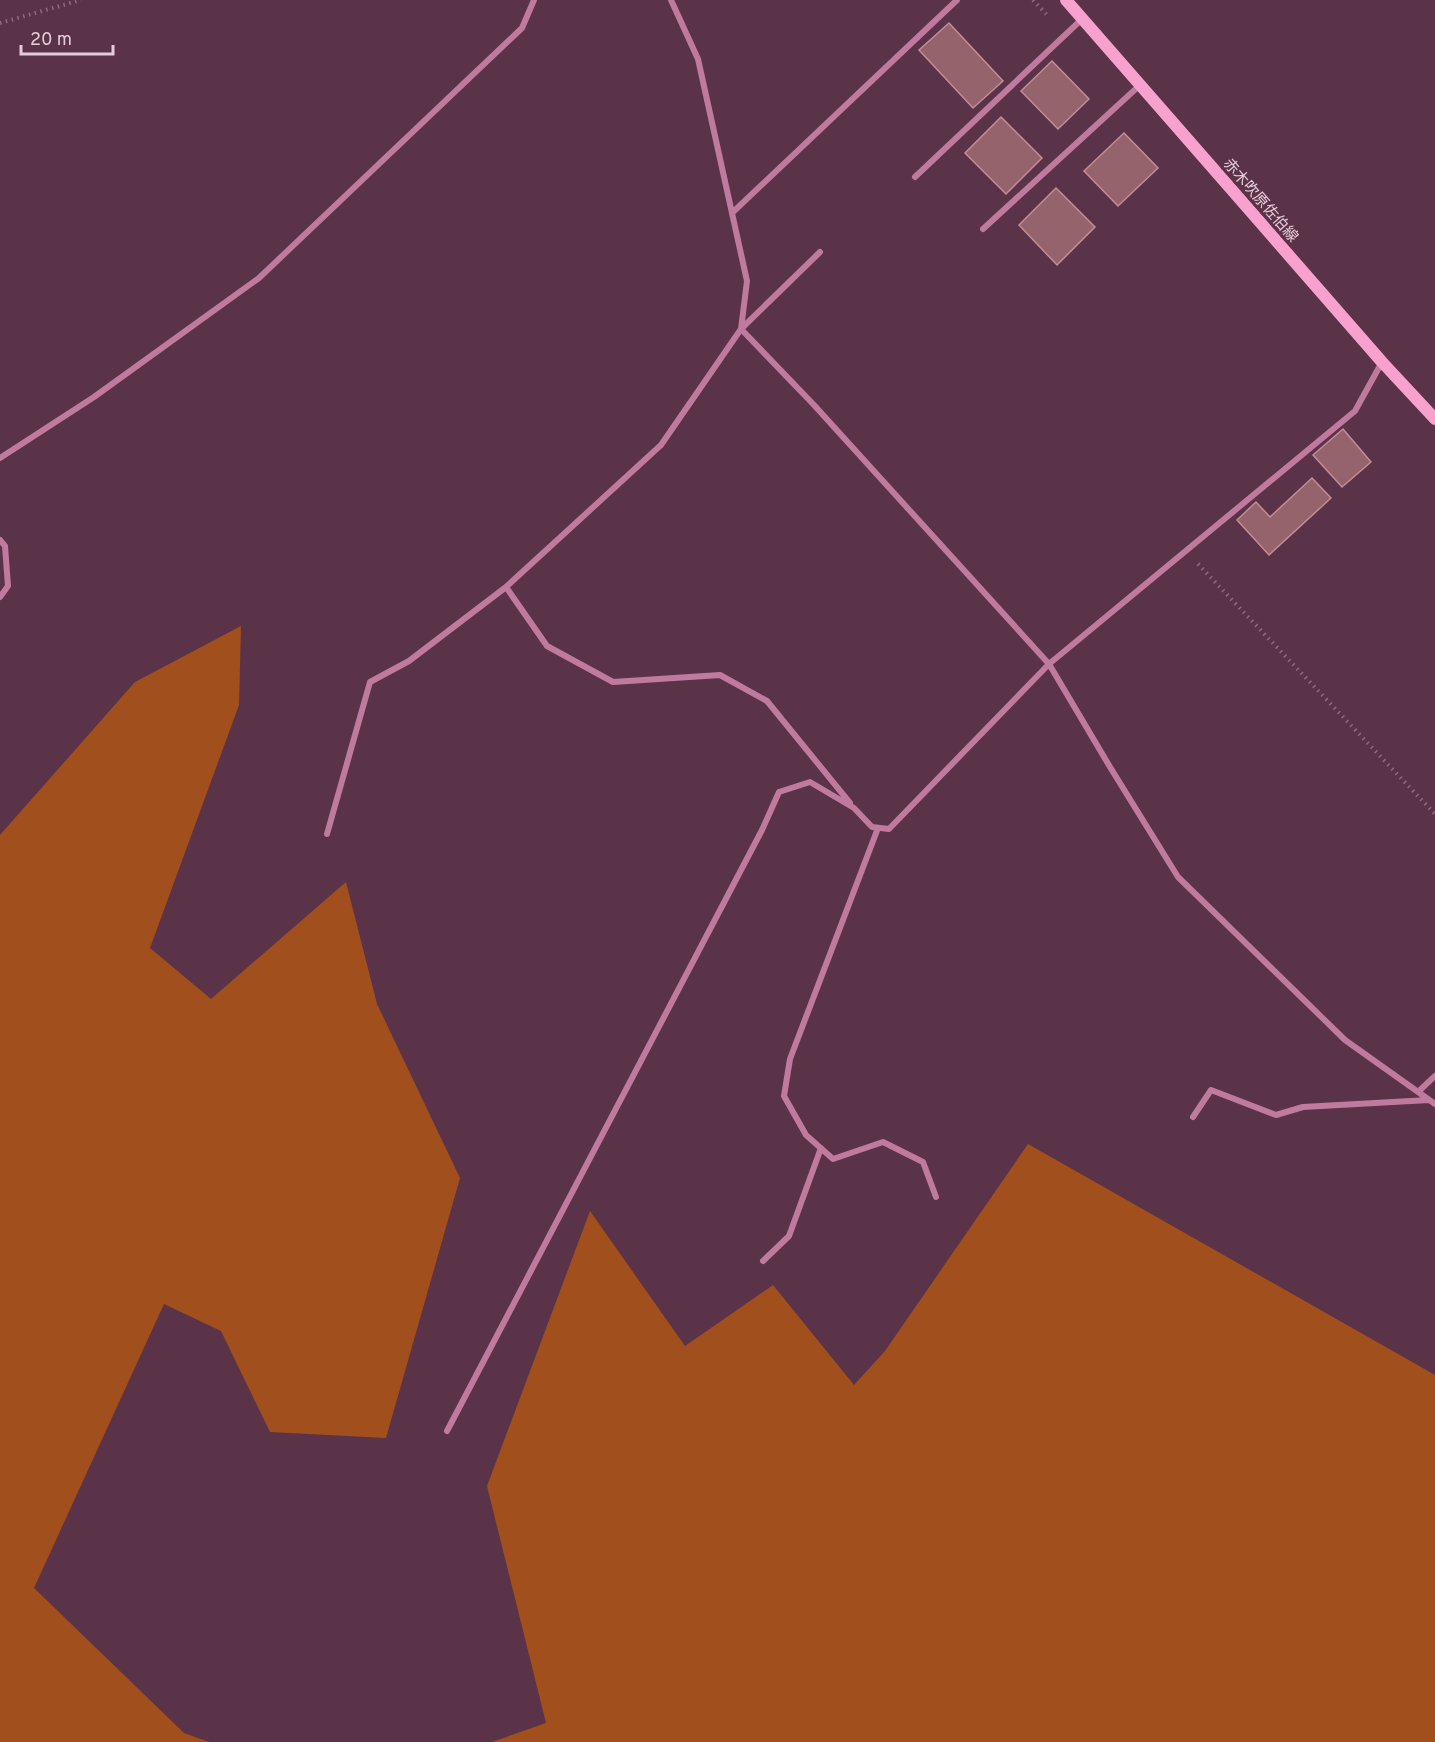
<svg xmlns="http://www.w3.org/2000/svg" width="1435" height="1742" font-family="Overpass,'Noto Sans JP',sans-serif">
  <rect width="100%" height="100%" fill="#5b3348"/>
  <path fill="#a14f1d" d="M241,626l-2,79 -89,243 61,51 135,-117 31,122 83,174 -74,260 -116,-6 -49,-101 -57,-27 -130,284 150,145 25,9h-209v-907l135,-153z
    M1028,1144l407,231v367h-943l54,-19 -59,-237 103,-275 95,135 88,-61 81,100 31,-34z"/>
  <path fill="#95636c" stroke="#c38d96" stroke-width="1.5" d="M949,23l54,58 -30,27 -54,-58z
    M1052,61l37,38 -31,30 -37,-38z
    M1001,117l41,41 -36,36 -41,-41z
    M1124,133l34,35 -40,38 -34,-35z
    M1056,188l39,39 -38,38 -38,-40z
    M1343,429l28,33 -29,25 -29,-32z
    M1312,478l19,20 -62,57 -32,-35 19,-18 14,15z"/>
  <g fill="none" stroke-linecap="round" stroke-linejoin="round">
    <path stroke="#8e6b7d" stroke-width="4" stroke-dasharray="1.5 4.5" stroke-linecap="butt" d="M1033,0l16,17
      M0,23l81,-23
      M1198,564l237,250"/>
    <path stroke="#bf7a9e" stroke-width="6" d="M671,0l27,59 49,222 -6,48 73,76 235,259 61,103 68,110 167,163 90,64
      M915,177l167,-158
      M732,213l225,-213
      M983,229l157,-144
      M0,458l94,-61 165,-119 263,-250 12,-28
      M0,540l5,6 3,40 -8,11
      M506,587l41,59 66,36 107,-7 47,26 83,102
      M878,828l-88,231 -6,37 22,39 27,24 50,-17 40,20 13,35
      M327,834l43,-152 39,-21 97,-74 155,-142 80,-116 79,-77
      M1418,1092l17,-16
      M1193,1117l18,-27 65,25 27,-8 126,-7
      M763,1261l26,-25 32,-88
      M447,1431l315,-601 17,-38 31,-10 44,26 18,19 17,2 160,-165 306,-253 27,-49"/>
    <path stroke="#f9a1ce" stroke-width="12" d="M1066,0l316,362 53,57"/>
  </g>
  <g text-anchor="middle" stroke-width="6" stroke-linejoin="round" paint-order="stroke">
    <g font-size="15" fill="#e6ccd9" stroke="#5b3348">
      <text transform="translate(1261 200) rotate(49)" y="5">赤木吹原佐伯線</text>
    </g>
  </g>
  <path d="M21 45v9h92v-9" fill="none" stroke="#e6ccd9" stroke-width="3"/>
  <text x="30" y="45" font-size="18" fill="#e6ccd9" stroke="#5b3348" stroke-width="4.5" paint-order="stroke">20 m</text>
</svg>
